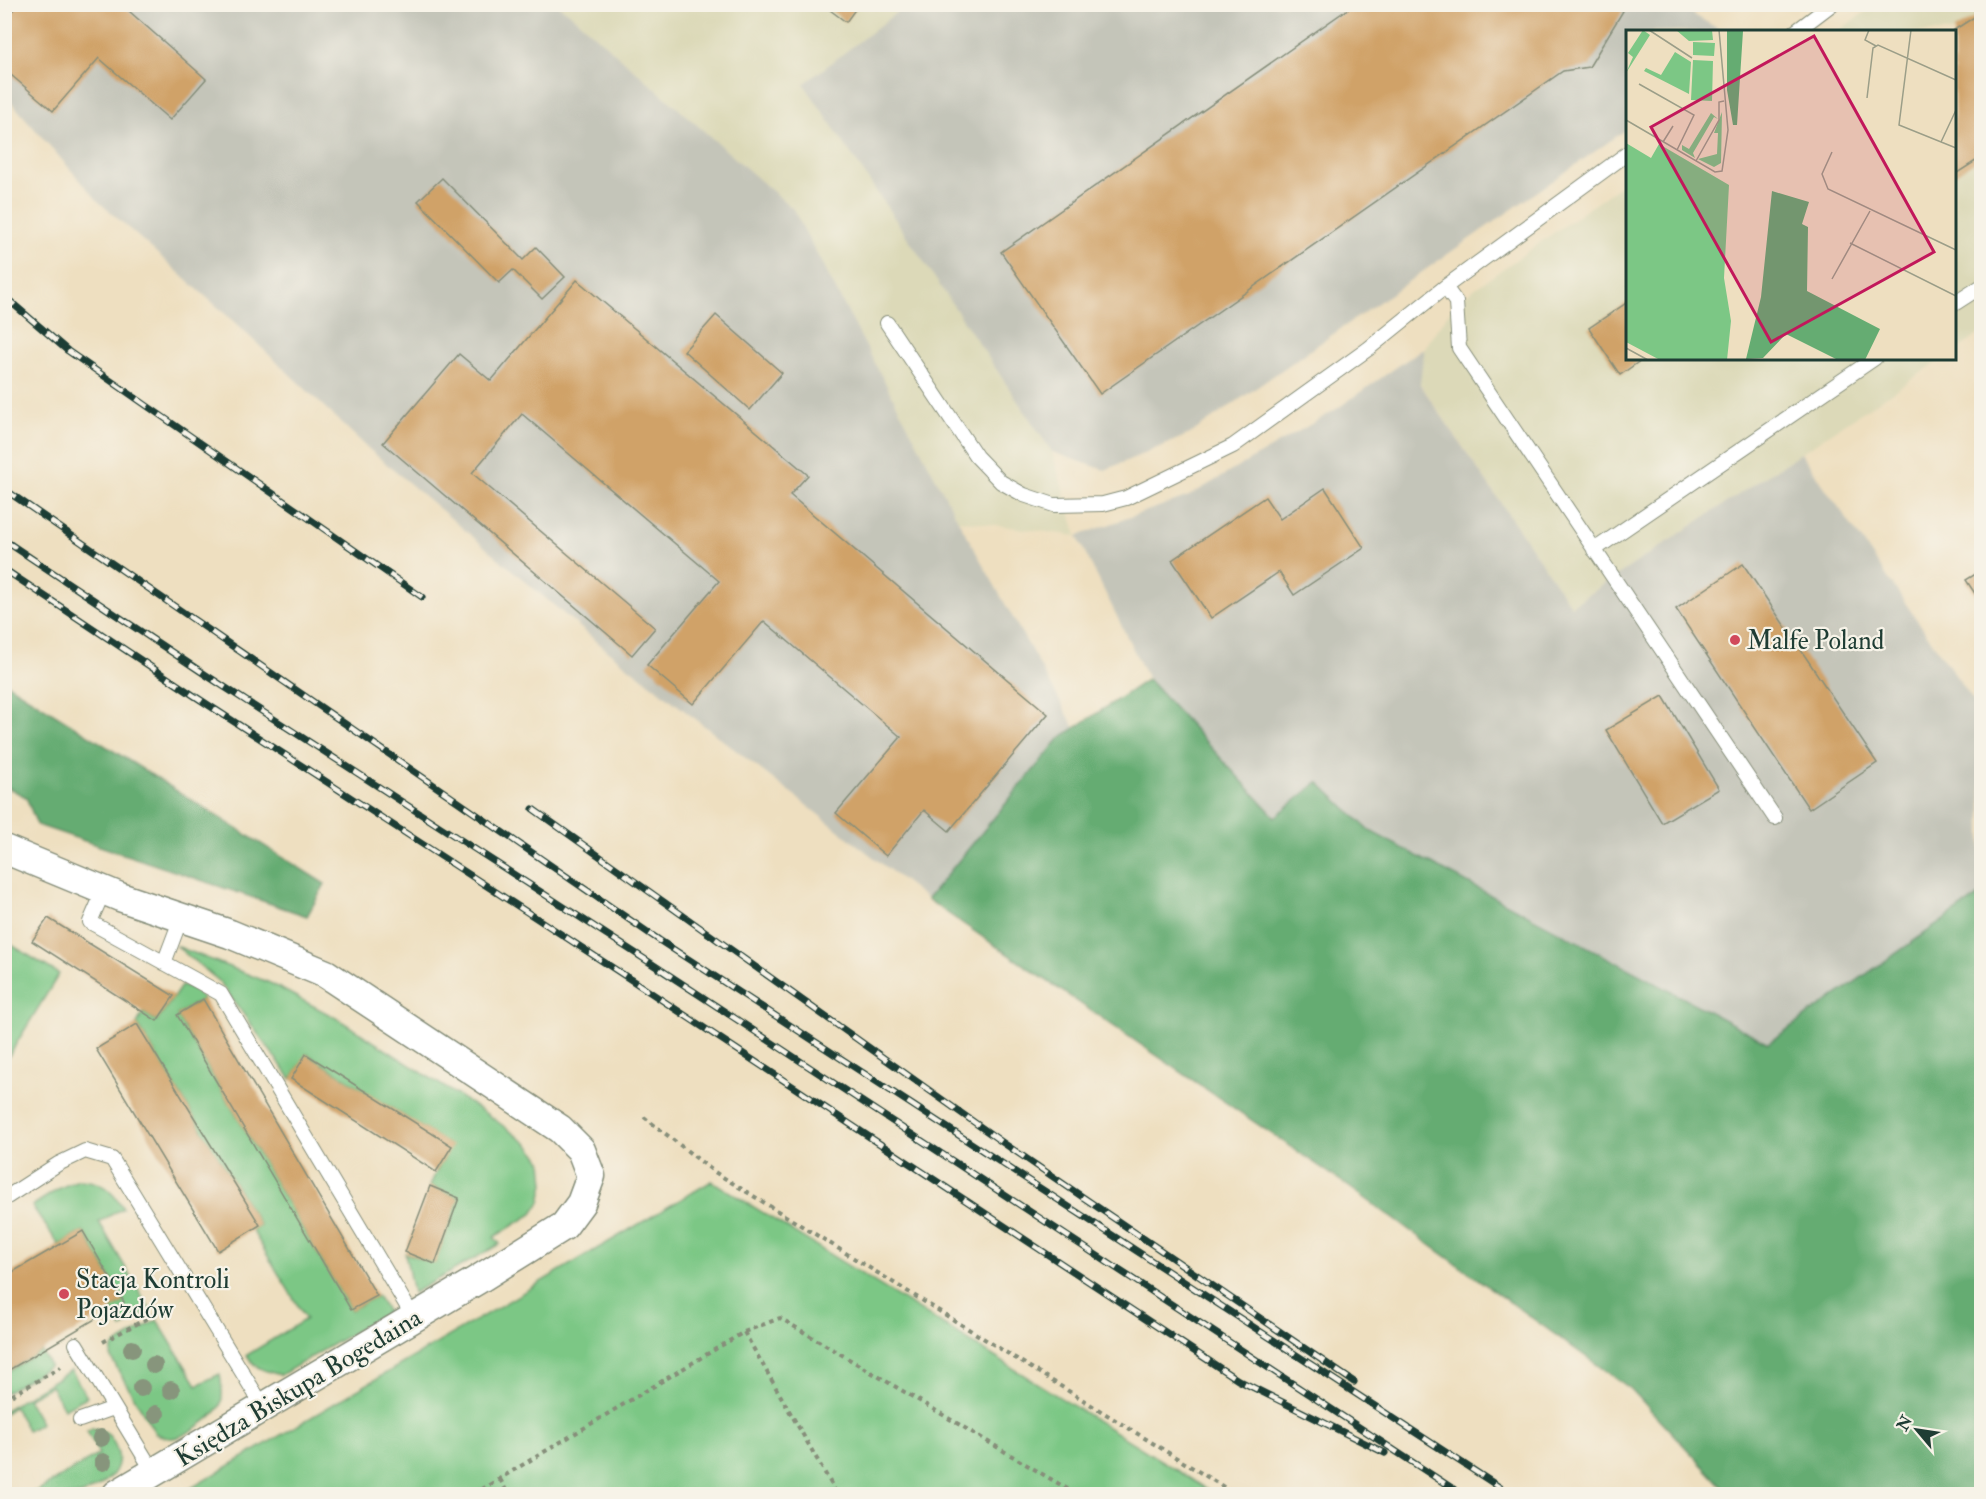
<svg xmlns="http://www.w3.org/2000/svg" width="1986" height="1499" font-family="'IM FELL Double Pica',serif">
  <rect width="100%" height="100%" fill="#f7f3e8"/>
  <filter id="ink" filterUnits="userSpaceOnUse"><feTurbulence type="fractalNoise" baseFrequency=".0167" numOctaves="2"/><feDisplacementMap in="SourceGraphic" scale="12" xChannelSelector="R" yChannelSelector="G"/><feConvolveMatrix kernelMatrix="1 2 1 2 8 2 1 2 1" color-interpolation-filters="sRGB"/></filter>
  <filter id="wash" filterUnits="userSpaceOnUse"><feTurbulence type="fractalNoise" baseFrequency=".008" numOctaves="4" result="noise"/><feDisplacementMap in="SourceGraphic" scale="24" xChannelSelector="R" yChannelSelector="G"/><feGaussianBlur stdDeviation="1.35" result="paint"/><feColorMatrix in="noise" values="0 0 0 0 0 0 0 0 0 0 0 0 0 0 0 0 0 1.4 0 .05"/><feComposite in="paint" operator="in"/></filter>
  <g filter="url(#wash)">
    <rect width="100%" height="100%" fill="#eedfc0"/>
    <path fill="#dcd9b8" d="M557,5h349l-101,79 247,368 25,84 -119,-16 -165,-311 -225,-197z
      M1875,5h106v328l-26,18 -1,-319h-117z
      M1627,181l1,177 314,1 -371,247 -151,-223 4,-35 32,-46z"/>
    <path fill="#c4c5b9" d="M1675,4l47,27 -94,1 -1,97 -437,305 -85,36 -53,-18 -248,-368 102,-79z
      M4,5h553l11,7 225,197 165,311 117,208 -15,10 -133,161 -319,-248 -238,-201 -140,-132 -131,-116 -94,-107z
      M1424,348l-4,36 151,222 230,-153 180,259v182l-213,149 -398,-212 -52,-48 -42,34 -128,-138 -71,-143 112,-40 146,-86z"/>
    <path fill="#7cc785" stroke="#4e825c" stroke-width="1.5" d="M5,941l54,33 -54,88z
      M176,946l94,37 68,36 152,97 40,30 12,16 2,22 -4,18 -8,12 -38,23 6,7 -87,49 -8,-40 30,10 24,-65 -29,-12 6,-14 15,-26 -144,-92 -16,25 -72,-98z
      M182,985l12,4 9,10 -26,16 174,295 26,-14 11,16 -107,63c-16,-4 -25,-5 -34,-20l59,-36 -54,-89 8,-5 -123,-201 6,-12 14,9z
      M78,1180c22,0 33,9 45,28l-24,14 51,88 -28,18 -10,-19 12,-7 -41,-71 -24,14 -27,-39 28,-18z
      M712,1181l503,313h-1034z
      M157,1320l40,65 23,-11c1,9 4,19 1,29 -3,12 -35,34 -48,35 -7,1 -12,-2 -18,-5l-44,-75 1,-10 5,-5z
      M41,1351l9,15 -45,27v-20z
      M71,1370l16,27 -23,12 -13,-23 -24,13 14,24 -13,8 -14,-24 -9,6v-3z
      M92,1428c11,2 17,5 22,15 14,26 -7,41 -31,51 -11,4 -38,1 -51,0l67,-40 -12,-23z"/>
    <path fill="#65ac72" stroke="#427453" stroke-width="1.5" d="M1148,679l127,138 43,-35 52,49 398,212 213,-149v600h-252l-98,-105 -290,-208 -414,-282 133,-161z
      M4,682l321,202 -18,32 -270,-91 -11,-28 -21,-11z"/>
    <g id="blocks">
      <path fill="#d0a268" d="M18,4h103l85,75 -36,41 -71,-62 -46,53 -49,-42v-48z
        M822,4h37l-13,18z
        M1355,4h258l10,7 -34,56 -26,4 -463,323 -99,-142z
        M1982,12v145l-28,18v-145z
        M442,178l81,82 13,-13 29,30 -23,22 -29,-29 -14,13 -81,-82z
        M577,280l231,195 -18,20 258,219 -99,117 -25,-21 -38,46 -50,-43 65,-76 -137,-116 -71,83 -46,-39 72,-84 -197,-167 -50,59 183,155 -23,27 -249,-212 76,-89 32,27z
        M1628,302v56h16l-24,17 -31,-47z
        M716,315l66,58 -32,37 -66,-59z
        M1325,488l39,60 -70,47 -15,-23 -68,46 -39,-58 93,-63 15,22z
        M1743,564l134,199 -68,46 -133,-200z
        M1982,570v34l-16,-24z
        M1663,696l56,93 -57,34 -56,-93z
        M48,918l126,78 -17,25 -125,-80z
        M203,999l174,297 -26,14 -174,-295z
        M137,1024l123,201 -42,26 -122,-202z
        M306,1054l146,92 -16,26 -145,-93z
        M430,1186l29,12 -24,66 -30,-12z
        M83,1231l41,71 -120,71v-96z"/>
    </g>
  </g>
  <g filter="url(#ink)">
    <use href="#blocks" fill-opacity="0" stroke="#868e7a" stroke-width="1.5"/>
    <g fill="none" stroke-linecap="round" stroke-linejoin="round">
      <defs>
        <path id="service" d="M1795,32l37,-28
          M1445,287l11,15 3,46 316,470
          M1954,304l28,-18
          M887,323l89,133 25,26 23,13 30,10 49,-1 23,-6 107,-52 135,-97 77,-62 183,-134
          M1594,550l281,-192
          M104,890l-14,32 131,72 193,324
          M164,963l17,-45
          M4,1199l54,-35 27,-13 27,8 152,249
          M76,1344l78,129
          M80,1420l34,-12"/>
        <path id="minor" d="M4,849l116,48 110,37 96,40 234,155 21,21 10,26 -10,27 -17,23 -85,53 -362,215"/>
      </defs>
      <use href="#service" stroke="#868e7a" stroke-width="16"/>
      <use href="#minor" stroke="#868e7a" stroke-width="31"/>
      <path stroke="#868e7a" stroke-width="4" stroke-dasharray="4.5 4.5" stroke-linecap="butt" d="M644,1117l69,54 522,323
        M744,1332l93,162
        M103,1342l50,-27
        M4,1400l57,-33
        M500,1479l8,15
        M474,1494l270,-162 36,-14 296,176"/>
      <use href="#service" stroke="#fff" stroke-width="14"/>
      <use href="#minor" stroke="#fff" stroke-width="28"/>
      <defs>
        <path id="rail" d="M4,296l64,55 354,246
          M4,489l655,451 851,554
          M4,540l202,135 440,285 815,534
          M4,569l189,126 440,286 605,399 147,73
          M533,809l469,333 352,240"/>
      </defs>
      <use href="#rail" stroke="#1f3d34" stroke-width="7"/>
      <use href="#rail" stroke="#f7f3e8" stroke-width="4.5" stroke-dasharray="14" stroke-linecap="butt"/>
    </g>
    <g fill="#87957c">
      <circle cx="132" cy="1349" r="9"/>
      <circle cx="154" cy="1365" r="9"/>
      <circle cx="141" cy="1388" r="9"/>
      <circle cx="171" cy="1390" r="9"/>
      <circle cx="156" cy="1414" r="9"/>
      <circle cx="101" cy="1438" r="9"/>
      <circle cx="103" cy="1462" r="9"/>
    </g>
  </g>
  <g fill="#d1495b" stroke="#f7f3e8" stroke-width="2">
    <circle cx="1735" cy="640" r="6"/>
    <circle cx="64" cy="1294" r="6"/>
  </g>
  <g text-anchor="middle" stroke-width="4.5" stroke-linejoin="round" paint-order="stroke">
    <g font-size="26" fill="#1f3d34" stroke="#f7f3e8" text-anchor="start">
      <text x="1747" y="649">Malfe Poland</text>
      <text x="76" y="1288">Stacja Kontroli<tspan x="76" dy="30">Pojazdów</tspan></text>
    </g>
    <g font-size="26" fill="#1f3d34" stroke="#f7f3e8">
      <text transform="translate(298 1387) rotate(-31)" y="9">Księdza Biskupa Bogedaina</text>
    </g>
  </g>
  <g transform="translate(1626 30)">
    <rect width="330" height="330" fill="#eedfc0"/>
    <path d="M17,0l7,5 -24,38 7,-16 -5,-4zM50,0h36l1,10 -24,1zM67,12l22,1 -1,13 -21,-1zM49,22l16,10 -2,32 -45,-23 2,-3 15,7zM67,30l20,1 -1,40 -21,-1zM96,82l-1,51 -7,4 -16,-8 19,-5 1,-21h-4zM85,83l7,6 -4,-2 -21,36 2,5 -13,-8v-5l7,4zM0,113l25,15 8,-14 70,41 -5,93 7,43 -4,39h-67l-34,-18z" fill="#7cc785"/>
    <path d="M101,0l16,1 -6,94h-4l-6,-35zM146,161l37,11 -7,22 6,3 -1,64 73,38 -15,31h-27l-52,-26 -23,24 -17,1 15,-62z" fill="#65ac72"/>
    <path fill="none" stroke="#9b9e88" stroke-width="1.5" d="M23,0l43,28M243,0l-4,10 11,6M285,0l-12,95 57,23M13,54l55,31 -17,35M241,68l6,-50 5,-3 78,35M0,90l89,52 7,-1 6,-41 -9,-100M37,112l10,-16M315,112l15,-32M206,122l-10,22 6,15 128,61M70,131l23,-41v-18l5,-1M224,213l106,53M206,249l38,-68M0,318l22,12"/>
    <path fill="#c2185b" fill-opacity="0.15" stroke="#c2185b" stroke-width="3" d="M188,6l120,216 -163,90 -120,-215z"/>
    <rect width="330" height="330" fill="none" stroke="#1f3d34" stroke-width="3"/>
  </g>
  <rect width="1986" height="1499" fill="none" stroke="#f7f3e8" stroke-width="24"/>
  <g transform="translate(1917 1430) rotate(299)" stroke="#f7f3e8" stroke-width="4.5" paint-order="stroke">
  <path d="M0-4.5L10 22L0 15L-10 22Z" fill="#1f3d34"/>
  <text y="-9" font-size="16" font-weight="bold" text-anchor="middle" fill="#1f3d34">N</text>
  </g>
</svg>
